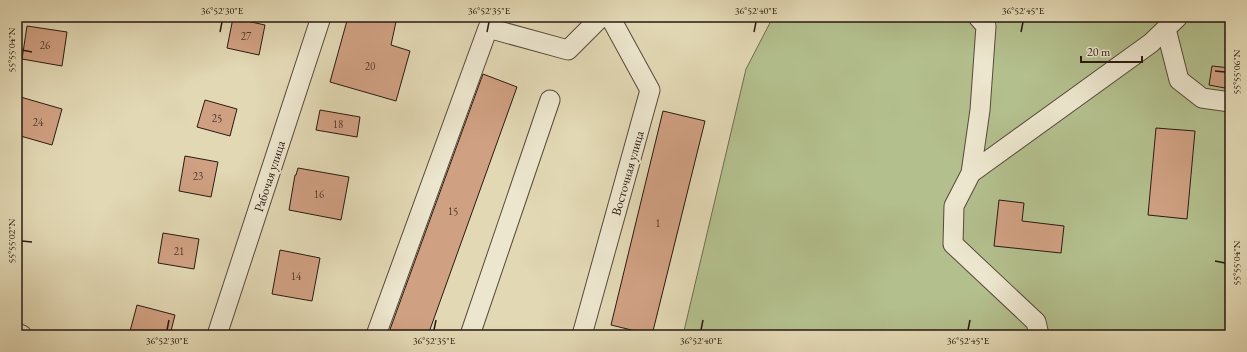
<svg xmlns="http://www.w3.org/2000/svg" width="1247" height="352" font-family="'EB Garamond',serif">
  <rect width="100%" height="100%" fill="#e2d8b4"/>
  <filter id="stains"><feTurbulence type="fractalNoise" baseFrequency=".005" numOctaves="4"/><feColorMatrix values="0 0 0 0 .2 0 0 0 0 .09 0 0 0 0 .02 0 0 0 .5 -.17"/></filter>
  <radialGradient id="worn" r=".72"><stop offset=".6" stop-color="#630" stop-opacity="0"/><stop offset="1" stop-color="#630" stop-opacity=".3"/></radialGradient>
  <path fill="#b3bf8d" stroke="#6e6c4f" d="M773,17h457v318h-547l63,-266z"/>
  <path fill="#d0a082" stroke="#291a11" d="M348,17h49l-6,28 19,6 -14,50 -66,-19z
    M233,18l32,7 -6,30 -32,-7z
    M27,26l40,6 -5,34 -40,-7z
    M1212,66l18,2v21l-21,-4z
    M483,74l34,13 -89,248h-40z
    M17,96l45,13 -10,36 -35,-10z
    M205,100l32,9 -7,27 -33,-9z
    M320,110l40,7 -3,20 -41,-7z
    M663,111l42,10 -53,214 -41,-10z
    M1156,128l39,3 -8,88 -39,-4z
    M185,156l33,6 -7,35 -32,-6z
    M298,168l51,9 -8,43 -52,-10 6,-35h1z
    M999,200l25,3 -2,18 42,5 -3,27 -67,-7z
    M163,233l36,6 -5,30 -36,-6z
    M280,250l40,8 -8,43 -40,-7z
    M137,305l38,10 -5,20h-41z"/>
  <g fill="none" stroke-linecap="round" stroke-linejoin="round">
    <defs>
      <path id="minor" d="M978,17l8,9 -6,84 -9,63 -17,33 -1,38 83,78 3,13
        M1166,29l13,51 23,18 28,4
        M971,173l180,-130 27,-26
        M17,333l5,2
        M217,335l104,-318
        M376,335l112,-307 80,22 33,-33
        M470,335l80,-235
        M582,335l68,-245 -40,-73"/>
    </defs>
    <use href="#minor" stroke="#574a3a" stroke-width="21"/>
    <use href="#minor" stroke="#ece6ce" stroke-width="19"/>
  </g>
  <path fill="none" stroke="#291a11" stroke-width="1.5" d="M220,32l2,-10M487,32l2,-10M754,32l2,-10M1021,32l2,-10M22,50l10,2M1215,71l10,1M22,241l10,1M1215,261l10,2M167,330l2,-10M434,330l2,-10M701,330l2,-10M968,330l2,-10"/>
  <g text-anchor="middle" stroke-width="4" stroke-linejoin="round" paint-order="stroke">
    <g font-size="11" fill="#533c2d">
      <text x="246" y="40">27</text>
      <text x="45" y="49">26</text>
      <text x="370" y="70">20</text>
      <text x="217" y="122">25</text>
      <text x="38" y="126">24</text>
      <text x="338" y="128">18</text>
      <text x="198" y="180">23</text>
      <text x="319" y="198">16</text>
      <text x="453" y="215">15</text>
      <text x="658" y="227">1</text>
      <text x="179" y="255">21</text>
      <text x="296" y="280">14</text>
    </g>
    <g font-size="13" fill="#291a11" stroke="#ece6ce">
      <text transform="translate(627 173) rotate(-74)" y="5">Восточная улица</text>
      <text transform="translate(269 176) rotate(-72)" y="5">Рабочая улица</text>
    </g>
  </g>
  <rect width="1247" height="352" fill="none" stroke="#e2d8b4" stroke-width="44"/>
  <path d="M1081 56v6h61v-6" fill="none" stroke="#291a11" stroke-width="2"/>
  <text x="1087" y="56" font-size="12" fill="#291a11" stroke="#ece6ce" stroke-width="3" paint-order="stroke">20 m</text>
  <rect x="22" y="22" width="1203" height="308" fill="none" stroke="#291a11" stroke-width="1.5"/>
  <g font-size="10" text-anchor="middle" fill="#291a11">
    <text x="222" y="14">36°52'30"E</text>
    <text x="489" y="14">36°52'35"E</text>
    <text x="756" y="14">36°52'40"E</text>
    <text x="1023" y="14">36°52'45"E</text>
    <text transform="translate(11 50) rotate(-90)" y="4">55°55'04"N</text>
    <text transform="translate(1236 72) rotate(-90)" y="4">55°55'06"N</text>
    <text transform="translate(11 241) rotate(-90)" y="4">55°55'02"N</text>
    <text transform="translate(1236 263) rotate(-90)" y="4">55°55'04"N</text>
    <text x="167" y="344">36°52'30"E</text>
    <text x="434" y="344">36°52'35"E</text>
    <text x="701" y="344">36°52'40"E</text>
    <text x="968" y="344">36°52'45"E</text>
  </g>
  <rect width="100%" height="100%" filter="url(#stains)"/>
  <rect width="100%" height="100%" fill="url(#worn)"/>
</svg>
